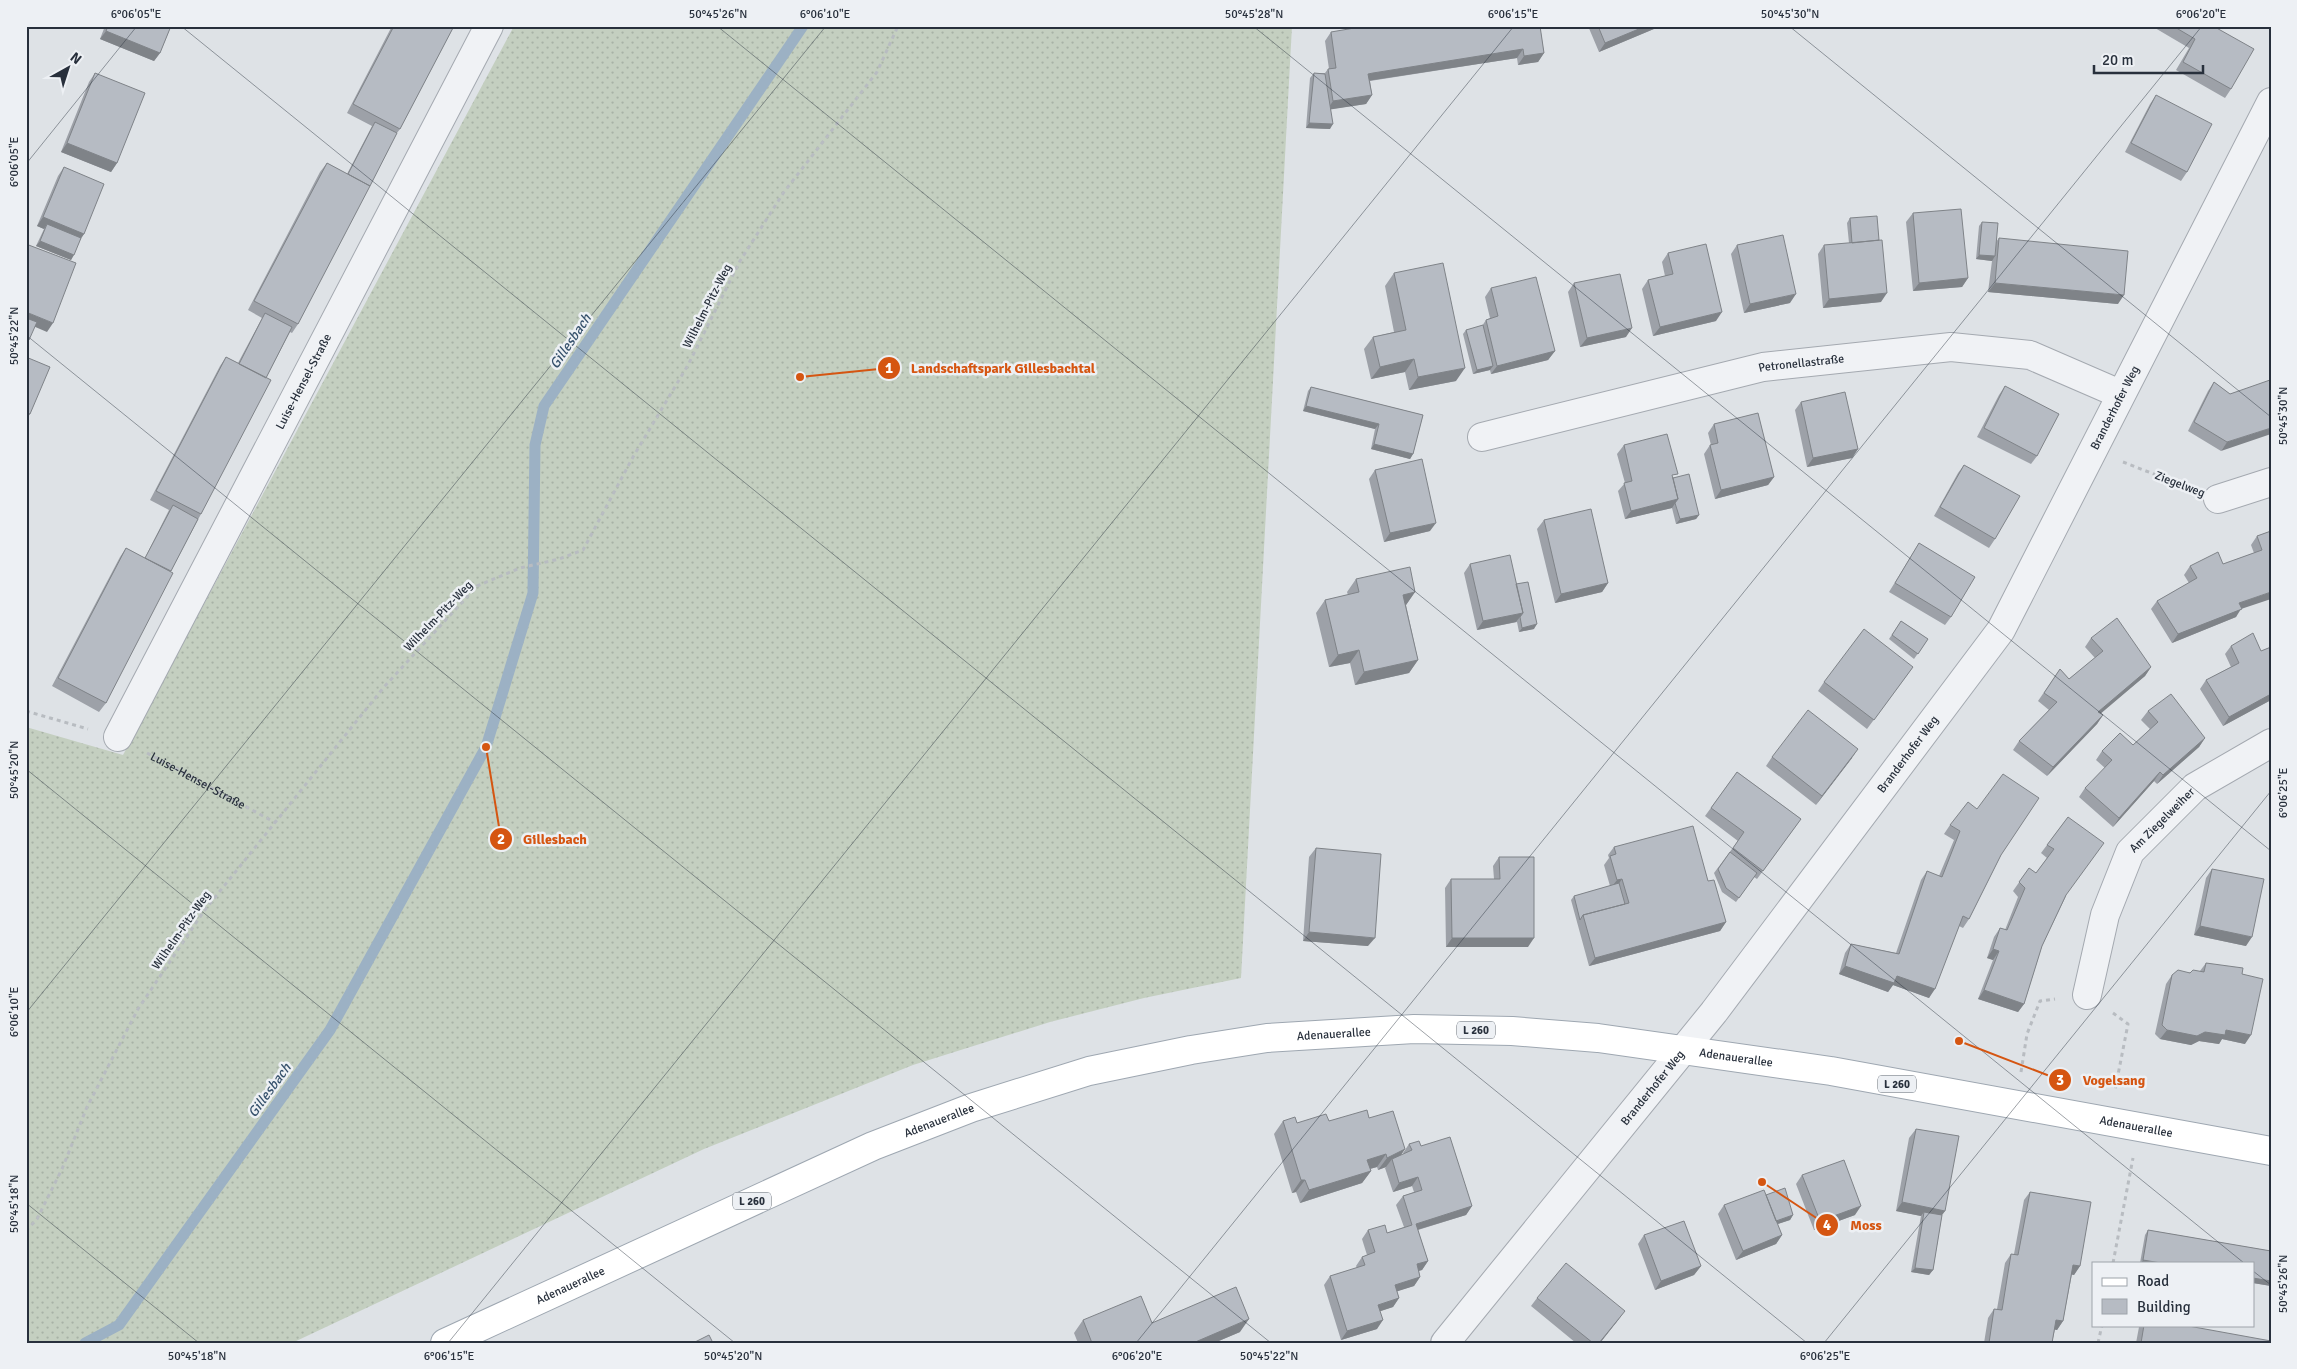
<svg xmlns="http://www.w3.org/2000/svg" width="2297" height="1369" font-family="Signika,sans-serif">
  <defs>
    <pattern id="grass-dots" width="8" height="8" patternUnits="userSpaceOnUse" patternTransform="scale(1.25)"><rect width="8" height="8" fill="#c4cfc0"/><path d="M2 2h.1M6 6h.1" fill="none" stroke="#a8b2a6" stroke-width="1.8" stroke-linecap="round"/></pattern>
  </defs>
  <rect width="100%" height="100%" fill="#dee2e6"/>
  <path fill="url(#grass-dots)" d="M514,26h778l-51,952 -97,20 -94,24 -137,43 -209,84 -412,194h-266v-616l97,28z"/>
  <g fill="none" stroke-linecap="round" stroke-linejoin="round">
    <path stroke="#9cb1c4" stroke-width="11" d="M85,1343l34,-18 211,-295 156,-283 47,-154 2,-148 9,-39 259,-380"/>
    <defs>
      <g id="street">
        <path id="s2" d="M1482,437l281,-70 188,-20 79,8 90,39"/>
        <path d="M2218,499l53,-17"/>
        <path id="s3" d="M118,737l371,-711"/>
        <path id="s4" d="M2087,995l18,-80 25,-63 65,-65 76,-44"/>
        <path id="s5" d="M1445,1343l269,-331 287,-382 270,-528"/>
      </g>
      <g id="primary">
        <path id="s6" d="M445,1343l428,-197 98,-38 118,-37 102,-21 76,-12 147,-9 98,2 86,7 233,33 440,80"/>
      </g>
    </defs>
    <use href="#street" stroke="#a4a9b0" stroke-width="30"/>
    <use href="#primary" stroke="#9ea7b1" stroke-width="30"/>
    <g stroke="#b8bcc1" stroke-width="3" stroke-dasharray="4 4" stroke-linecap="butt">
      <path d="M2123,462l64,25"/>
      <path d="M26,711l62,18"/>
      <path id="s1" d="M147,753l129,70"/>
      <path d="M2113,1013l15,11 -13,66"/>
      <path d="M2021,1072l6,-38 13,-33 15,-2"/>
      <path d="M26,1231l11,-12 25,-50 25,-62 51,-98 66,-98 180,-224 93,-101 43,-18 39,-9 24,-9 50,-93 55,-92 52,-104 44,-69 93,-120 21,-46"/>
      <path d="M2113,1263l20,-105"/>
      <path d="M2098,1343l4,-18"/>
    </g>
    <use href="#street" stroke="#f0f2f5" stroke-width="28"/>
    <use href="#primary" stroke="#fff" stroke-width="28"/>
  </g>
  <path fill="#9da1a8" d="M105,26h66l-11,27 -6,8 -54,-22z
    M392,26h62l-54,103 -3,4 -99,191 -6,9 -2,-1 -24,46 -65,136 -30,57 -65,132 -7,9 -47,-26 68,-129 6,-9 19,10 24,-48 -19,-10 70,-134 6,-9 12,6 24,-45 -14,-8 72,-138 7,-9 20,11 25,-48 -25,-13z
    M1540,26l4,27 -6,9 -20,3 -1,-7 -147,23 2,14 -6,9 -35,5 -1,20 -24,-1 4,-50 4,-5h11l3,-4h1l-4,-28 6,-9z
    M1588,26h73l-62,26z
    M2157,26h56l18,63 -6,9 -49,-28 13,-22 -34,-20z
    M95,73l22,90 -6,9 -50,-20 28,-70z
    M2156,95l31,77 -6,9 -56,-29 25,-48z
    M64,167l20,67 -3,4 -10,22 -35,-14 8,-17 -7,-3 21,-50z
    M1913,213l55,65 -6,9 -49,4 -7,-69z
    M1850,218l29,22 2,62 -58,6 -5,-54 6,-9 25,-2 -2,-20z
    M1982,222l14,20 3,-4 119,66 -130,-12 4,-31 -16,-2 3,-33z
    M1737,245l53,58 -46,10 -13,-59z
    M1668,253l48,68 -63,15 -11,-47 6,-9 17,-4 -3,-14z
    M1394,273l62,108 -47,9 -4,-18 -34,7 -7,-30 9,-12 21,-5 -9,-46z
    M1574,283l52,54 -46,10 -12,-55z
    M1491,288l64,63 -7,9 -57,14 -1,-4 -17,4 -10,-40 3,-4 16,-4 4,-6 4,-2 -5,-21z
    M2214,382l16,12 41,-12 -50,69 -33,-20 20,-40z
    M2005,386l32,70 -6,8 -54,-27 22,-42z
    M1311,387l112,28 -10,39 -3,5 -39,-10 4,-20 -72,-18 5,-20z
    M1801,402l57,47 -6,9 -45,9 -12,-57z
    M1714,424l60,53 -6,8 -53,14 -11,-45 6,-9h1l-3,-12z
    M1624,445l50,33 25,37 -3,4 -20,5 -4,-16 -47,11 -7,-28 7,-8 -8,-29z
    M1964,465l31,74 -6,9 -55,-32 24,-43z
    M1375,470l55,61 -46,11 -15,-63z
    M1544,520l64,63 -6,9 -47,11 -18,-74z
    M2271,531l-35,86 -64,26 -21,-34 6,-8 32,-18 -5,-8 6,-9 33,-2 31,-11 -3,-8 6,-9z
    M1919,543l32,74 -6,8 -56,-33z
    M1470,564l46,20 18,45 -15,3 -2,-10 -40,8 -13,-57z
    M1356,579l59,13 -9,13 12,55 -9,13 -54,12 -5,-22 -21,4 -13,-54 9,-13 23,-5 -1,-3z
    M1901,621l27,18 -14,20 -25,-20z
    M2091,638l60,29 -6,9 -45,37 3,2 -6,9 -50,52 -34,-26 6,-9 30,-31 -11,-9 22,-32 9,10 26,-21 -10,-11z
    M2231,646l30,5 10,-4v53l-48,26 -23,-37 6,-9 25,-13 -6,-13z
    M1913,667l-46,62 -49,-38 6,-9z
    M2148,711l57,27 -6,9 -42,37 -3,-3 -41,46 -34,-30 6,-9 20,-20 -9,-8 6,-9 31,-6 17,-16 -9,-9z
    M1772,757l80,1 -36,47 -50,-39z
    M1737,772l64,47 -44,60 -3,-2 -18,25 -14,-10 -8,-19 24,-32 -33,-25z
    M2068,817l-2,79 -24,50 -18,58 -6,8 -40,-13 15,-39 -6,-2 7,-21 6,-9 5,2 13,-33 -5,-6 16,-23 7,5 11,-15 -6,-5z
    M1950,825l51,30 -32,64 -6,9 -4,-2 -30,72 -36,-13 -5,7 -49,-18 6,-21 6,-9 45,9 25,-73 6,-9 12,5 15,-36 -10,-6z
    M1614,847l94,34 18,41 -6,9 -131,35 -18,-66 3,-4 36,-10 -6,-21 5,-7 -1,-3z
    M1316,848l52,98 -65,-5 6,-84z
    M1499,857l29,90h-82l-1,-59 6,-9h43l-1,-13z
    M2212,869l34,77 -52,-11 12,-57z
    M2206,963l36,11 3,70 -23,-5 -3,5 -20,-3 -8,4 -31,-6 -5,-5 11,-50 6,-9 28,-4z
    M1369,1118l36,31 -4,6 3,-1 -1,-1 6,-9 12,2 51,60 -6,9 -48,15 10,31 -6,9 -3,1 1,6 -6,9 -17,5 2,7 -6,9 -13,4 -3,18 -36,11 -17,-55 6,-9 27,-8 -1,-2 6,-9 5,-2 -5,-16 6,-9 19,3 17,-6 -8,-22 7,-9 11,-4 -2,-6 -19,6 -8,-24 1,-1 -8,3 -1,-3 -7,2 1,2 -9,12 -62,20 -4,-11 -4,1 -18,-59 9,-13 14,2z
    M1916,1129l29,82 -3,4 -9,55 -4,5 -18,-3 10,-56 -25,-5 13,-73z
    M1802,1175l53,40 -41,15 -18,-46z
    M2030,1192l50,74 -6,9 -2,-1 -9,47 -6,9 -2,-1 -3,14h-68l4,-25 6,-9h3l8,-46 6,-9h3l10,-54z
    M1766,1195l27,20 -3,5 -13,4 5,11 -6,9 -40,16 -18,-46 6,-9z
    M2148,1230l123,21v35l-18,-3v-20h-113l5,-28z
    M1644,1235l57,31 -7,9 -39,15 -17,-46z
    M1537,1298l82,21 -19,24h-24l-45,-37z
    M1083,1320l69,3 88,9 -26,11h-136l-4,-10z
    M2141,1325h42l88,18h-135l3,-16z"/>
  <path fill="#7f8388" d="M1646,26h15l-62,26 6,-9z
    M106,31l54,22 -6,8 -54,-22z
    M1523,49l-6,9 -150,23 1,-7 5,-1z
    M1544,53l-6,9 -20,3 6,-9z
    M1372,95l-6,9 -39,6 6,-9z
    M1309,123l24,1 -3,5 -24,-1z
    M67,143l50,20 -6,9 -50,-20z
    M43,217l41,17 -6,9 -31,-19 -3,5 -7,-3z
    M40,241l34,14 -3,5 -35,-14z
    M1979,255l16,1 -3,5 -16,-2z
    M1968,278l-6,9 -49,4 6,-8z
    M1995,283l129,12 -6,9 -130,-12z
    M1887,293l-6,9 -58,6 6,-9z
    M1796,294l-6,9 -46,10 6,-9z
    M26,312l27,11 -6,9 -21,-9z
    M1722,312l-6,9 -63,15 7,-9z
    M1632,328l-6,9 -46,10 7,-9z
    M1555,351l-7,9 -57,14 6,-8z
    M1414,359l-9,13 -34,7 9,-12z
    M1493,366l-3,4 -17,4 4,-4z
    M1465,368l-9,13 -47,9 9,-13z
    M1306,406l73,18 -4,5 -72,-18z
    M26,412l4,2 -4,6z
    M2271,428v6l-50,17 6,-9z
    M1374,444l39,10 -3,5 -39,-10z
    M1858,449l-6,9 -45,9 6,-9z
    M1774,477l-6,8 -53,14 6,-9z
    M1678,499l-6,9 -47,11 6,-8z
    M1699,515l-3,4 -20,5 4,-5z
    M1436,523l-6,8 -46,11 6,-9z
    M1608,583l-6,9 -47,11 6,-9z
    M1415,592l-9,13 -12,3 9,-13z
    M2271,592v7l-30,10 -5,8 -64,26 6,-9 61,-31z
    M1523,613l-7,9 -39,8 6,-9z
    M1537,624l-3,5 -15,3 3,-4z
    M1359,650l-9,13 -21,4 9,-12z
    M1418,660l-9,13 -54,12 9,-13z
    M2151,667l-6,9 -53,45 6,-9z
    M2271,694v6l-48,26 6,-9z
    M2103,715l-6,9 -50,52 6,-9z
    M2205,738l-6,9 -42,37 6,-9z
    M1858,749l-6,9 -36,47 6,-9z
    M2160,772l-6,9 -41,46 6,-9z
    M1622,879l-6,9 -6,1 7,-9z
    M1726,922l-6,9 -131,35 6,-8z
    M2200,926l52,11 -6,9 -52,-11z
    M1309,932l66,6 -7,8 -65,-5z
    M1452,938h82l-6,9h-82z
    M1993,949l6,2 -6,9 -6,-2z
    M1845,966l52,10 38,13 -6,9 -36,-13 -5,7 -49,-18z
    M1984,990l40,14 -6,8 -40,-13z
    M2167,1030l38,2 21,-2 25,5 -6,9 -23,-5 -3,5 -20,-3 -8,4 -31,-6z
    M1405,1149l-9,13 -4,-3 -6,8 -8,3 9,-12z
    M1386,1154l-9,13 -19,5 9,-12z
    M1371,1171l-9,12 -62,20 9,-13z
    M1418,1177l-6,9 -19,6 6,-9z
    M1301,1180h4l-9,12 -4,1z
    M1902,1202l43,9 -6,8 -15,-7 -3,4 -25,-5z
    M1472,1206l-6,9 -56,17 6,-8z
    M1861,1206l-6,9 -41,15 6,-9z
    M1793,1215l-3,5 -21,7 3,-4z
    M1782,1235l-6,9 -40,16 7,-9z
    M2143,1260l18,3h-20z
    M1428,1261l-6,9 -12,3 7,-9z
    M2073,1265l7,1 -6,9 -7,-1z
    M1701,1266l-7,9 -39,15 6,-9z
    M1915,1268l18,2 -4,5 -18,-3z
    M1420,1277l-6,9 -25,8 6,-9z
    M2253,1278l18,3v5l-18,-3z
    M1399,1298l-6,9 -21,7 6,-9z
    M1625,1311l-6,8 -19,24h-1z
    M1249,1319l-9,13 -26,11h-21z
    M1383,1320l-6,9 -36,11 6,-9z
    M2056,1320l7,1 -6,9 -7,-1z"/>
  <path fill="#b6bbc3" stroke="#7f8388" d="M108,26h63l-11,27 -54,-22z
    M394,26h60l-54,103 -47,-25z
    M1366,26h174l4,27 -20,3 -1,-7 -150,24 -5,1 4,21 -39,6 -5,-32 8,-1 -5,-36z
    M1598,26h48l-41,17z
    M2173,26h40l41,23 -23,40 -48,-27 12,-23z
    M95,73l50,20 -28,70 -50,-20z
    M1314,73l11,1 8,50 -24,-1z
    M2156,95l56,29 -25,48 -56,-29z
    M375,122l22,11 -27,53 -22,-12z
    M327,163l43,23 -72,138 -44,-23z
    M64,167l40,17 -20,50 -41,-17z
    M1961,209l7,69 -49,5 -6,-70z
    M1877,216l2,24 -27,3 -2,-25z
    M1982,222l16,1 -3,33 -16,-1z
    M47,224l34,14 -7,17 -34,-14z
    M1783,235l13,59 -46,10 -13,-59z
    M1999,238l129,13 -4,44 -129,-12z
    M1882,240l5,53 -58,6 -5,-54z
    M26,244l50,19 -23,60 -27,-11z
    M1706,244l16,68 -62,15 -12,-47 25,-6 -5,-21z
    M1443,263l22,105 -47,9 -4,-18 -34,8 -7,-30 33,-7 -12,-57z
    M1620,274l12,54 -45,10 -13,-55z
    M1536,277l19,74 -58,15 -11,-46 12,-4 -7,-28z
    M265,313l27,14 -26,51 -27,-14z
    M26,318l11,4 -8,18 -3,-1z
    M1483,325l10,41 -16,4 -11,-40z
    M26,357l24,10 -20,47 -4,-2z
    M226,357l45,23 -70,134 -45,-23z
    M2270,380l1,2v46l-44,14 -33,-20 20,-40 16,12z
    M2005,386l54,28 -22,42 -53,-28z
    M1311,387l112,28 -10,39 -39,-10 5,-20 -73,-18z
    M1845,392l13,57 -45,9 -12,-56z
    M1758,413l16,64 -53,13 -11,-45 8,-2 -4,-19z
    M1667,434l11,40 -6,1 6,24 -47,12 -7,-28 8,-2 -8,-36z
    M1422,459l14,64 -46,10 -15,-63z
    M1964,465l56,31 -25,43 -55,-32z
    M1689,474l10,41 -19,4 -5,-16 3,-4 -5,-21z
    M173,505l25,14 -27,52 -26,-13z
    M1591,509l17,74 -47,11 -17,-74z
    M2271,531v61l-32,11 3,6 -64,25 -21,-33 40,-23 -7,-12 28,-14 5,12 39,-14 -5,-14z
    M1919,543l56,34 -24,40 -56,-34z
    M126,548l47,25 -67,130 -48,-25z
    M1510,555l13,58 -40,8 -13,-57z
    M1410,567l5,25 -12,3 15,65 -54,12 -5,-22 -21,5 -13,-55 34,-8 -3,-13z
    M1528,582l9,42 -15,4 -2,-11 3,-4 -7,-29z
    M2117,618l34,49 -53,45 5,3 -50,52 -34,-26 38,-39 -13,-9 16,-24 9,10 34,-28 -12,-13z
    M1901,621l27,18 -10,15 -26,-19z
    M1864,629l49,38 -39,53 -50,-38z
    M2253,633l8,18 10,-4v47l-42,23 -23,-37 33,-17 -8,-17z
    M2171,694l34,44 -42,37 -3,-3 -41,46 -34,-30 27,-28 -10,-9 18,-18 13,12 25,-23 -10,-11z
    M1808,710l50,39 -36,47 -50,-39z
    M1737,772l64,47 -38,52 -30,-23 11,-16 -33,-24z
    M2003,774l36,24 -38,57 -32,64 -6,-3 -28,73 -38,-13 -3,7 -49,-17 6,-22 48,10 28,-83 15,6 18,-46 -10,-6 18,-23 9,7z
    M2068,817l36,26 -38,52 -24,51 -18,58 -40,-14 15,-39 -6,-2 7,-21 7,2 18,-42 -6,-6 10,-14 7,5 18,-24 -7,-4z
    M1693,826l15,55 6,-1 12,42 -131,36 -12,-43 46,-12 -7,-24 -5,1 -7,-24 6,-2 -2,-7z
    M1316,848l65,6 -6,84 -66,-6z
    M1730,852l27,21 -18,25 -13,-10 -8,-19z
    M1499,857h35v81h-82l-1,-59h49z
    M2212,869l52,10 -12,58 -52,-11z
    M1619,883l6,21 -42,11 -3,5 -6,-24z
    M2206,963l37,5 -1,6 21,5 -12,56 -25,-5 -1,5 -20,-3 -8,4 -30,-6 -5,-5 10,-50 6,-5 12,3 3,-3 11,2z
    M1367,1110l2,8 24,-7 12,38 -18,9 -1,-4 -19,6 4,11 -62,19 -4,-10h-4l-18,-59 12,-4 2,6 29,-9 3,7z
    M1916,1129l43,7 -14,75 -43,-9z
    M1450,1137l22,69 -56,18 12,37 -11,3 3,13 -25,8 4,13 -21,7 5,15 -36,11 -17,-55 35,-11 -3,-8 13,-5 -7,-22 17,-5 2,8 25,-8 -9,-29 19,-6 -4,-13 -19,6 -7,-24 20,-9 -3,-6 10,-3 2,5z
    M1844,1160l17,46 -41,15 -18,-46z
    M1785,1188l8,27 -17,6 -10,-26z
    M1764,1190l18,45 -39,16 -19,-46z
    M2030,1192l61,10 -11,64 -7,-1 -10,56 -7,-1 -4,23h-63l5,-34 8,1 9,-56 7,1z
    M1924,1212l18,3 -9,55 -18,-2z
    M1684,1221l17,45 -40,15 -17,-46z
    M2148,1230l123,21v30l-18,-3v-15h-92l-18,-3z
    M1566,1263l59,48 -26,32h-6l-56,-45z
    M1236,1287l13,32 -56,24h-101l-9,-23 58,-24 11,27z
    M2144,1325h39l88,16v2h-130z
    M709,1335l4,8h-20z"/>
  <path fill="none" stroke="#28303c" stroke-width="1" stroke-opacity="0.45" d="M181,26l1626,1317M717,26l1527,1237M1253,26l1018,825M1789,26l482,391M26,164l111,-138M26,335l1245,1008M26,769l709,574M26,1013l800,-987M26,1203l173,140M2253,1271l18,14M448,1343l1066,-1317M1136,1343l1066,-1317M1824,1343l447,-552"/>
  <g text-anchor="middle" stroke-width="5" stroke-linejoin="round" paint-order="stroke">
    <g fill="#edf0f4" stroke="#636a73" stroke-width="1">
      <rect x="1457" y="1021.5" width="38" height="17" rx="4"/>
      <rect x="1878" y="1075.5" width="38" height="17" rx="4"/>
      <rect x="733" y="1192.5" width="38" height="17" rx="4"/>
    </g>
    <g font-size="11" font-weight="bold" fill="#28303c">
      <text x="1476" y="1034">L 260</text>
      <text x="1897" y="1088">L 260</text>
      <text x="752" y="1205">L 260</text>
    </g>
    <g font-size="12" fill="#28303c" stroke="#edf0f4">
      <text transform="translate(707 306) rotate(-63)" y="4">Wilhelm-Pitz-Weg</text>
      <text dy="4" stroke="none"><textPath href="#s2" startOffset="328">Petronellastraße</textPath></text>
      <text dy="4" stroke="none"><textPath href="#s3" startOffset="401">Luise-Hensel-Straße</textPath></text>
      <text dy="4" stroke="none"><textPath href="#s5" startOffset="1154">Branderhofer Weg</textPath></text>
      <text transform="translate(2180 484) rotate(21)" y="4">Ziegelweg</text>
      <text transform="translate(438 616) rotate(-46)" y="4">Wilhelm-Pitz-Weg</text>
      <text dy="4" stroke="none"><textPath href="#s5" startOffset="749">Branderhofer Weg</textPath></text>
      <text dy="4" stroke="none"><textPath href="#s1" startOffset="58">Luise-Hensel-Straße</textPath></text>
      <text dy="4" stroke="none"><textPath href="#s4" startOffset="195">Am Ziegelweiher</textPath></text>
      <text transform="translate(181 930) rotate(-55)" y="4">Wilhelm-Pitz-Weg</text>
      <text dy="4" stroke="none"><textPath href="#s6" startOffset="948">Adenauerallee</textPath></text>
      <text dy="4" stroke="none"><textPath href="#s6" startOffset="1352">Adenauerallee</textPath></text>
      <text dy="4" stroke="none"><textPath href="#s5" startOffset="329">Branderhofer Weg</textPath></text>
      <text dy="4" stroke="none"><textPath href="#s6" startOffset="542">Adenauerallee</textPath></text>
      <text dy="4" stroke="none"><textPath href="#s6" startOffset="1758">Adenauerallee</textPath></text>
      <text dy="4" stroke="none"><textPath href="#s6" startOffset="138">Adenauerallee</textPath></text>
    </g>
    <g font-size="14" font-style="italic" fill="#36516c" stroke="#edf0f4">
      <text transform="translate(570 341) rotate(-56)" y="5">Gillesbach</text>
      <text transform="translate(269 1090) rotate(-54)" y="5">Gillesbach</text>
    </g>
  </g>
  <path fill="none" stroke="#d55511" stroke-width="2" d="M800 377L889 368M486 747L501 839M1959 1041L2060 1080M1762 1182L1827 1225"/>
  <g fill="#d55511" stroke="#edf0f4" stroke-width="2">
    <circle cx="800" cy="377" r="5"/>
    <circle cx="486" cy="747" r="5"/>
    <circle cx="1959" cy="1041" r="5"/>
    <circle cx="1762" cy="1182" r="5"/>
    <circle cx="889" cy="368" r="12"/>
    <circle cx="501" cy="839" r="12"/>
    <circle cx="2060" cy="1080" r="12"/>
    <circle cx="1827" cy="1225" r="12"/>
  </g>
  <g font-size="15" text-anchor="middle" font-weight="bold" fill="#fff">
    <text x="889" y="373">1</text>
    <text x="501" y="844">2</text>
    <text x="2060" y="1085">3</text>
    <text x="1827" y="1230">4</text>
  </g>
  <g font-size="14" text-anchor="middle" font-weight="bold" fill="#d55511" stroke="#edf0f4" stroke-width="5" stroke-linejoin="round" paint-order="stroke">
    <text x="1003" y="373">Landschaftspark Gillesbachtal</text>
    <text x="555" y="844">Gillesbach</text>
    <text x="2114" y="1085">Vogelsang</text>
    <text x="1866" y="1230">Moss</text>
  </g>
  <rect width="2297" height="1369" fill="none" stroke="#edf0f4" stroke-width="55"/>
  <rect x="2092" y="1262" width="162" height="65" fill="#edf0f4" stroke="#9ea3aa"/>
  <rect x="2102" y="1278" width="25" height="8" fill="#ffffff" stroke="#9ea3aa"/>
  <text x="2137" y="1286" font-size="15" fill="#28303c">Road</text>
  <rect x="2102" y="1299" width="25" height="15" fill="#b6bbc3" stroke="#9ea3aa"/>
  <text x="2137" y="1312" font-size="15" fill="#28303c">Building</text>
  <g transform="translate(68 68) rotate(39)" stroke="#edf0f4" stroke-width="4" paint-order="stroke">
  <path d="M0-4L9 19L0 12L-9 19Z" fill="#28303c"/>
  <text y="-8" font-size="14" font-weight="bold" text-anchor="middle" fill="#28303c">N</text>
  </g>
  <path d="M2094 65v8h109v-8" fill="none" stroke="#28303c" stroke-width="2.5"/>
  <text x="2102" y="65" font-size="15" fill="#28303c" stroke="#edf0f4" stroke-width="4" paint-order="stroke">20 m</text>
  <rect x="28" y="28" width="2242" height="1314" fill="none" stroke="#28303c" stroke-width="2"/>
  <g font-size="12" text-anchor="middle" fill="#28303c">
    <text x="136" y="18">6°06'05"E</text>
    <text x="718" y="18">50°45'26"N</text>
    <text x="825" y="18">6°06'10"E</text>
    <text x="1254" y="18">50°45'28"N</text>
    <text x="1513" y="18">6°06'15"E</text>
    <text x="1790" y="18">50°45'30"N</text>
    <text x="2201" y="18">6°06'20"E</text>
    <text transform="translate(14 162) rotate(-90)" y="4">6°06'05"E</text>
    <text transform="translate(14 336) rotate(-90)" y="4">50°45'22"N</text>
    <text transform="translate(2283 416) rotate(-90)" y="4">50°45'30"N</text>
    <text transform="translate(14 770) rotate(-90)" y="4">50°45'20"N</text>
    <text transform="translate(2283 793) rotate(-90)" y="4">6°06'25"E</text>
    <text transform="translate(14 1012) rotate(-90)" y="4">6°06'10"E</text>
    <text transform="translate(14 1204) rotate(-90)" y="4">50°45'18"N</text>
    <text transform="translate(2283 1284) rotate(-90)" y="4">50°45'26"N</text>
    <text x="197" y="1360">50°45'18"N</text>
    <text x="449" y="1360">6°06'15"E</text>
    <text x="733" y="1360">50°45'20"N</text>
    <text x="1137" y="1360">6°06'20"E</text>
    <text x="1269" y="1360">50°45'22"N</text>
    <text x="1825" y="1360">6°06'25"E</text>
  </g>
</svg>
